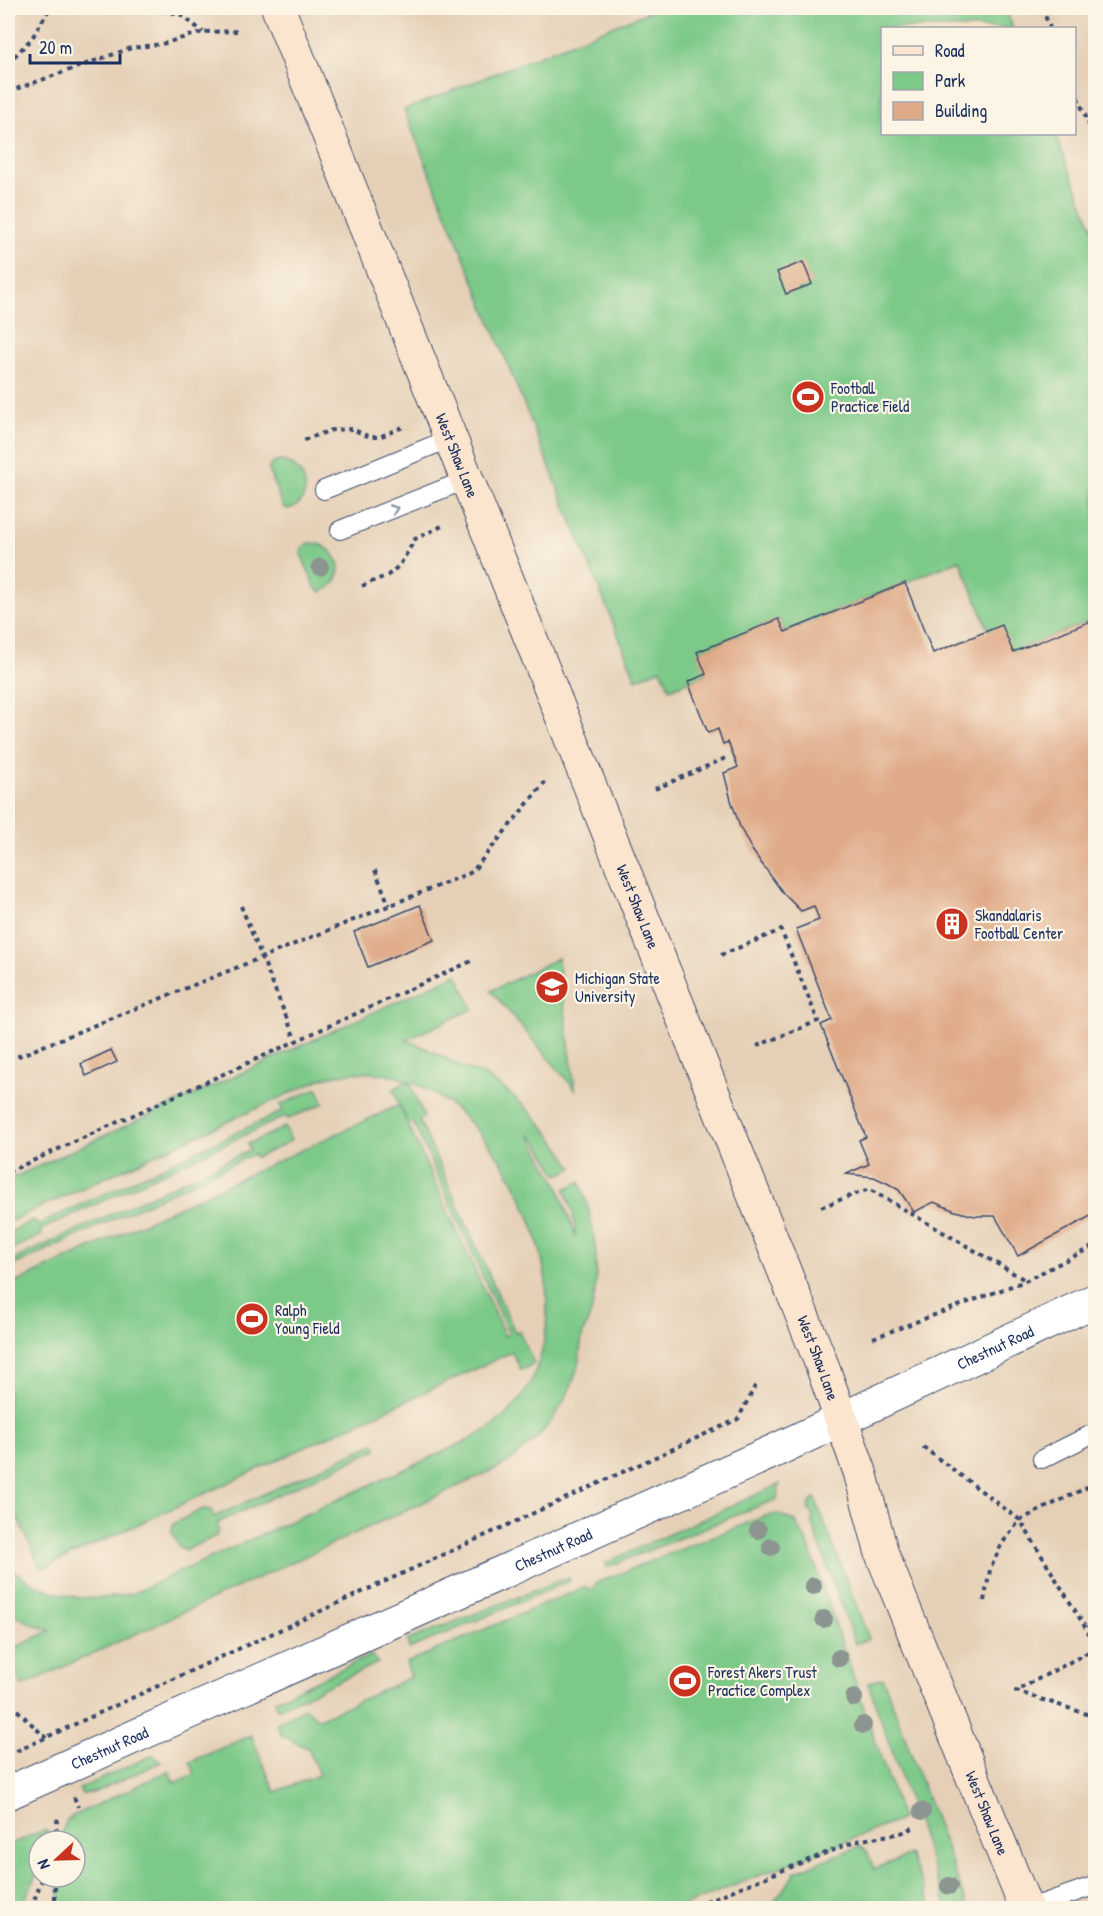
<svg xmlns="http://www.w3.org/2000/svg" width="1103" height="1916" font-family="'Patrick Hand',sans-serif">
  <rect width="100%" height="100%" fill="#fcf5e5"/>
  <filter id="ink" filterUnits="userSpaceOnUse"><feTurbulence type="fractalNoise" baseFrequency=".0167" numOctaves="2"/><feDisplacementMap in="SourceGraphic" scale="12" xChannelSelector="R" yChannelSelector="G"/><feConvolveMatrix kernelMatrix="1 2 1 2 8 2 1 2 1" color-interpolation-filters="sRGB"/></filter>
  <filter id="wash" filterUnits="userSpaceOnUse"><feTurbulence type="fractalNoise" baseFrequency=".008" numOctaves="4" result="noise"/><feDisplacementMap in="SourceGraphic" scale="24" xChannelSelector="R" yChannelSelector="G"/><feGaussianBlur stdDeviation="1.35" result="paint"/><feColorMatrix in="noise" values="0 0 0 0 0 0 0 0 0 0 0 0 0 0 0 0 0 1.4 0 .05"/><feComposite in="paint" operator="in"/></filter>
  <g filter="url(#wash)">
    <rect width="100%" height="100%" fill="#f3daba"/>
    <path fill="#e5d0b7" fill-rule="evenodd" d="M8,8h1087v1900h-1087zM882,28h192v106h-192zM39,1841h36v36h-36z"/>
    <path fill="#7cc988" stroke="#4c7c73" stroke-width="1.5" d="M658,8h347l8,20h-131v106h173l40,100v385l-82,33 -24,-21 -29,-71 -175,72 -6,-13 -81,33 8,22 -36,15 -9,-20 -25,10 -232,-569z
      M280,461c26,2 37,41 8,48l-5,-2 -13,-33 -1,-7 4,-4z
      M309,543c5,1 10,0 14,3 22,11 21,39 -3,46l-4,-3 -15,-35 2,-7z
      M558,958l17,131 -84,-98z
      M457,974l16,35 -67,31c19,7 36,16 54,26 7,5 17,5 25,10 39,25 64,53 88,92l-15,7 -21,-33 -8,-8 29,51 18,53 -3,-25 -8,-24 15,-7c15,42 22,87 11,131 -2,7 -6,14 -8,21 -3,11 -3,22 -5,32 -12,43 -39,76 -76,100l-480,220 -14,-30v-5l42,-20 -42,-18v-47c35,30 80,39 125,27l336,-153c23,-12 44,-27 57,-50 59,-100 -14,-268 -117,-309l15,36 -5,3 96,212 4,-1 15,33 -13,6 -9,-18 -471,217 -33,-73v-210l391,-181 106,231 4,-2 -96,-212 -5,2 -15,-35 15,-8c-28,-11 -56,-11 -85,-3l-315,144v-42z
      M317,1088l7,15 -36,16 -2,-3 -246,114 2,5 -34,16v-18l26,-13 3,5 246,-114 -3,-6z
      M285,1127l6,14 -35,17 -2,-4 -246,114v-6l242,-112 -2,-6z
      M375,1443l2,6 -160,74 2,6 -3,7 -30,14 -7,-3 -8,-16 3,-8 29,-14 8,1 3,7z
      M780,1484l-3,15 -170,68 -2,-4z
      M815,1498l54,141 -14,5 -43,-121 1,-9 -5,-5 2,-6z
      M778,1514l18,8 12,22 94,275 -225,89h-617l-2,-31h17v-36h-17l9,-21 8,-5 94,-44 5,12 21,-9 -5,-12 61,-27 24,57 44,-17 -11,-27 -26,-12 -5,-13 28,-15 14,11 92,-42 -5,-14 178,-76 6,3 4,-2 2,-5 169,-67z
      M569,1577l1,4 -161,68 -1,-9z
      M371,1655l7,8 -101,46 -2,-9z
      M883,1678l85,230h-21l-8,-23 -71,-202z
      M153,1755l8,7 -68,31 -11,1 -3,-5z
      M45,1830l4,3 -1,8h-9v27l-18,40h-13v-63z
      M859,1846l8,5 7,18 36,-14 22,53h-163l26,-34 -1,-2z"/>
    <g id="blocks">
      <path fill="#dfaa88" d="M803,262l9,22 -26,10 -9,-22z
        M905,583l28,70 69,-28 11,27 83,-33v594l-78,43 -23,-40h-20l-20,-5 -21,-9 -20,10 -15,-22 -12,-7 -13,-6 -28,-3 23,-10 -10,-24 7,-3 -45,-112 11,-5 -36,-91 23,-9 -5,-14 -13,5 -18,-18 -31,-43 -12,-23 -9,-27 -7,-27 14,-6 -10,-25 -5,2 -5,-15 -10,4 -20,-51 18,-8 -9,-22 82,-33 6,13z
        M420,905l14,35 -66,27 -14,-35z
        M111,1050l6,12 -31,14 -5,-12z"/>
    </g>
  </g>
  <g filter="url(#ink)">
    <use href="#blocks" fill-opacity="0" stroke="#3b496c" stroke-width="1.5"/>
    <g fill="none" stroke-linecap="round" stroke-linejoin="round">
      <defs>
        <path id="lane" d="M324,490l127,-52
          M340,530l128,-51
          M1042,1459l54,-27
          M1030,1908l66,-23"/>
        <g id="street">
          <path id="s1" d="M8,1793l766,-342 322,-151"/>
        </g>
        <g id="secondary">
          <path id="s2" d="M278,8l542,1352 40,112 22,82 144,354"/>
        </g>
      </defs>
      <use href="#lane" stroke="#3b496c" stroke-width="20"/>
      <use href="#street" stroke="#3b496c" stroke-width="35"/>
      <use href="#secondary" stroke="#3b496c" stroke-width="35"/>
      <path stroke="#3b496c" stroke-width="4" stroke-dasharray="4.5 4.5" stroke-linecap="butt" d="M145,8l35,6 23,18
        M1042,8l8,20
        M8,63l24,-25 18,-30
        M1074,89l22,52
        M8,92l123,-44 31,-4 41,-12 34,-1
        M304,440l28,-10 20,-1 18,8h9l24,-10
        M362,586l26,-11 12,-10 15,-26 27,-13
        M655,789l71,-31
        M375,870l14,35
        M241,906l55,135
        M721,955l60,-25 37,91 -61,25
        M9,1060l463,-188 73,-90
        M8,1172l466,-212
        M821,1207l48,-18 156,91
        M873,1338l152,-57 71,-36
        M923,1447l97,73 76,125
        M984,1601l6,-31 11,-25 19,-25 76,-37
        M1096,1648l-80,43 80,26
        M8,1695l6,12 32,31
        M8,1755l730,-336 18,-35
        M74,1797l4,10
        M55,1841l3,-26
        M55,1877v31
        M31,1908l12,-31
        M689,1908l167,-67 45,-8 12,-5"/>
      <use href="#lane" stroke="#fff" stroke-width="18"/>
      <use href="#street" stroke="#fff" stroke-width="33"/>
      <use href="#secondary" stroke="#fce5cf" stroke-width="33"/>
    </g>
    <g fill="#8c958f">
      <circle cx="320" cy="567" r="9"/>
      <circle cx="758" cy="1530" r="9"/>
      <circle cx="771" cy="1547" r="9"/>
      <circle cx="813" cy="1586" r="9"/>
      <circle cx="824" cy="1619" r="9"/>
      <circle cx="839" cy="1658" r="9"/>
      <circle cx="854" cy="1698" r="9"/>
      <circle cx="863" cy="1725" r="9"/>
      <circle cx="922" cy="1811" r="9"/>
      <circle cx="949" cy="1886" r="9"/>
    </g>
    <defs><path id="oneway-chevron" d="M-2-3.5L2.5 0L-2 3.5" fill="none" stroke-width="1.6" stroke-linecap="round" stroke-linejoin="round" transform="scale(1.5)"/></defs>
    <use stroke="#8d97ae" href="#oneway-chevron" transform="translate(394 509) rotate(-22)"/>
  </g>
  <defs>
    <symbol id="stadium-disc" viewBox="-11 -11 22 22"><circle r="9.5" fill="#c8321e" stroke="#fcf5e5"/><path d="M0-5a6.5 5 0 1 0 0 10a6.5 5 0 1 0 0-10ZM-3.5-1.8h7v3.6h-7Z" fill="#fff"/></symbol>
    <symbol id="building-disc" viewBox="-11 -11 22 22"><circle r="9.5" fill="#c8321e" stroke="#fcf5e5"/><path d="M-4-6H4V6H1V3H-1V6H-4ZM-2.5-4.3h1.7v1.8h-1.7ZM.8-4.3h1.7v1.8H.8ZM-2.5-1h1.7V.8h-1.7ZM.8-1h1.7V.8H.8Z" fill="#fff"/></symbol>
    <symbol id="university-disc" viewBox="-11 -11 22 22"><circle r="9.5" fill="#c8321e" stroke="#fcf5e5"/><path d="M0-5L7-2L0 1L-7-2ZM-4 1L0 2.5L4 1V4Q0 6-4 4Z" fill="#fff"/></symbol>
  </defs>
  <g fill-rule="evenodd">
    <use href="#stadium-disc" x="789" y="378" width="38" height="38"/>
    <use href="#building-disc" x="933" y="905" width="38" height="38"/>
    <use href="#university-disc" x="533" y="968" width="38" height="38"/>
    <use href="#stadium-disc" x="233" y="1300" width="38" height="38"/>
    <use href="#stadium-disc" x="666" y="1662" width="38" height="38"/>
  </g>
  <g text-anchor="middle" stroke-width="4.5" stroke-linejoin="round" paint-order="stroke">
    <g font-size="16" fill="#1b2f5e" stroke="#fcf5e5" text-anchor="start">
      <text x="831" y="394">Football<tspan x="831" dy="18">Practice Field</tspan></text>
      <text x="975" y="921">Skandalaris<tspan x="975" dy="18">Football Center</tspan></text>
      <text x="575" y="984">Michigan State<tspan x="575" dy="18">University</tspan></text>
      <text x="275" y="1316">Ralph<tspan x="275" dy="18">Young Field</tspan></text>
      <text x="708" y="1678">Forest Akers Trust<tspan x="708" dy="18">Practice Complex</tspan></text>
    </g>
    <g font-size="16" fill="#1b2f5e" stroke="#fcf5e5">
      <text dy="6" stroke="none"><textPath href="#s2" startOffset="482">West Shaw Lane</textPath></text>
      <text dy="6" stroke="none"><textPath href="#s2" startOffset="968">West Shaw Lane</textPath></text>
      <text dy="6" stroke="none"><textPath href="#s1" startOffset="1083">Chestnut Road</textPath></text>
      <text dy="6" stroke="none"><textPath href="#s2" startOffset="1454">West Shaw Lane</textPath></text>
      <text dy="6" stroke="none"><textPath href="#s1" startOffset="597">Chestnut Road</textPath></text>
      <text dy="6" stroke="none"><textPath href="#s1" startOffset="111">Chestnut Road</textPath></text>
      <text dy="6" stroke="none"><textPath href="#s2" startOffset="1940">West Shaw Lane</textPath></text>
    </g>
  </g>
  <rect width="1103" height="1916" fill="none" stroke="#fcf5e5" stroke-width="30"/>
  <rect x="881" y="27" width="195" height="108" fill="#fcf5e5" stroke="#a2a6af" stroke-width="1.5"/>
  <rect x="893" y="46" width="30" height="9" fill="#fce5cf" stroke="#a2a6af" stroke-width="1.5"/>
  <text x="935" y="57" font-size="18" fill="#1b2f5e">Road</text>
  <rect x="893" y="72" width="30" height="18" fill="#7cc988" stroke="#a2a6af" stroke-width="1.5"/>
  <text x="935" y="87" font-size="18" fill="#1b2f5e">Park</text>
  <rect x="893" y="102" width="30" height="18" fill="#dfaa88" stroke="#a2a6af" stroke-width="1.5"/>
  <text x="935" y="117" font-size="18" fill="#1b2f5e">Building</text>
  <g transform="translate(57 1859) rotate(248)"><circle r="28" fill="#fcf5e5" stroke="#a2a6af" stroke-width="1.5"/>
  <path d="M0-4.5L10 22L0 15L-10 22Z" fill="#c8321e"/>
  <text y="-9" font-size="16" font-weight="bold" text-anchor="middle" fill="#1b2f5e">N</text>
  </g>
  <path d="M30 54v9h90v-9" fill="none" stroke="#1b2f5e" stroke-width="3"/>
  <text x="39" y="54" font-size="18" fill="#1b2f5e" stroke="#fcf5e5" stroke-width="4.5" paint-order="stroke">20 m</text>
</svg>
